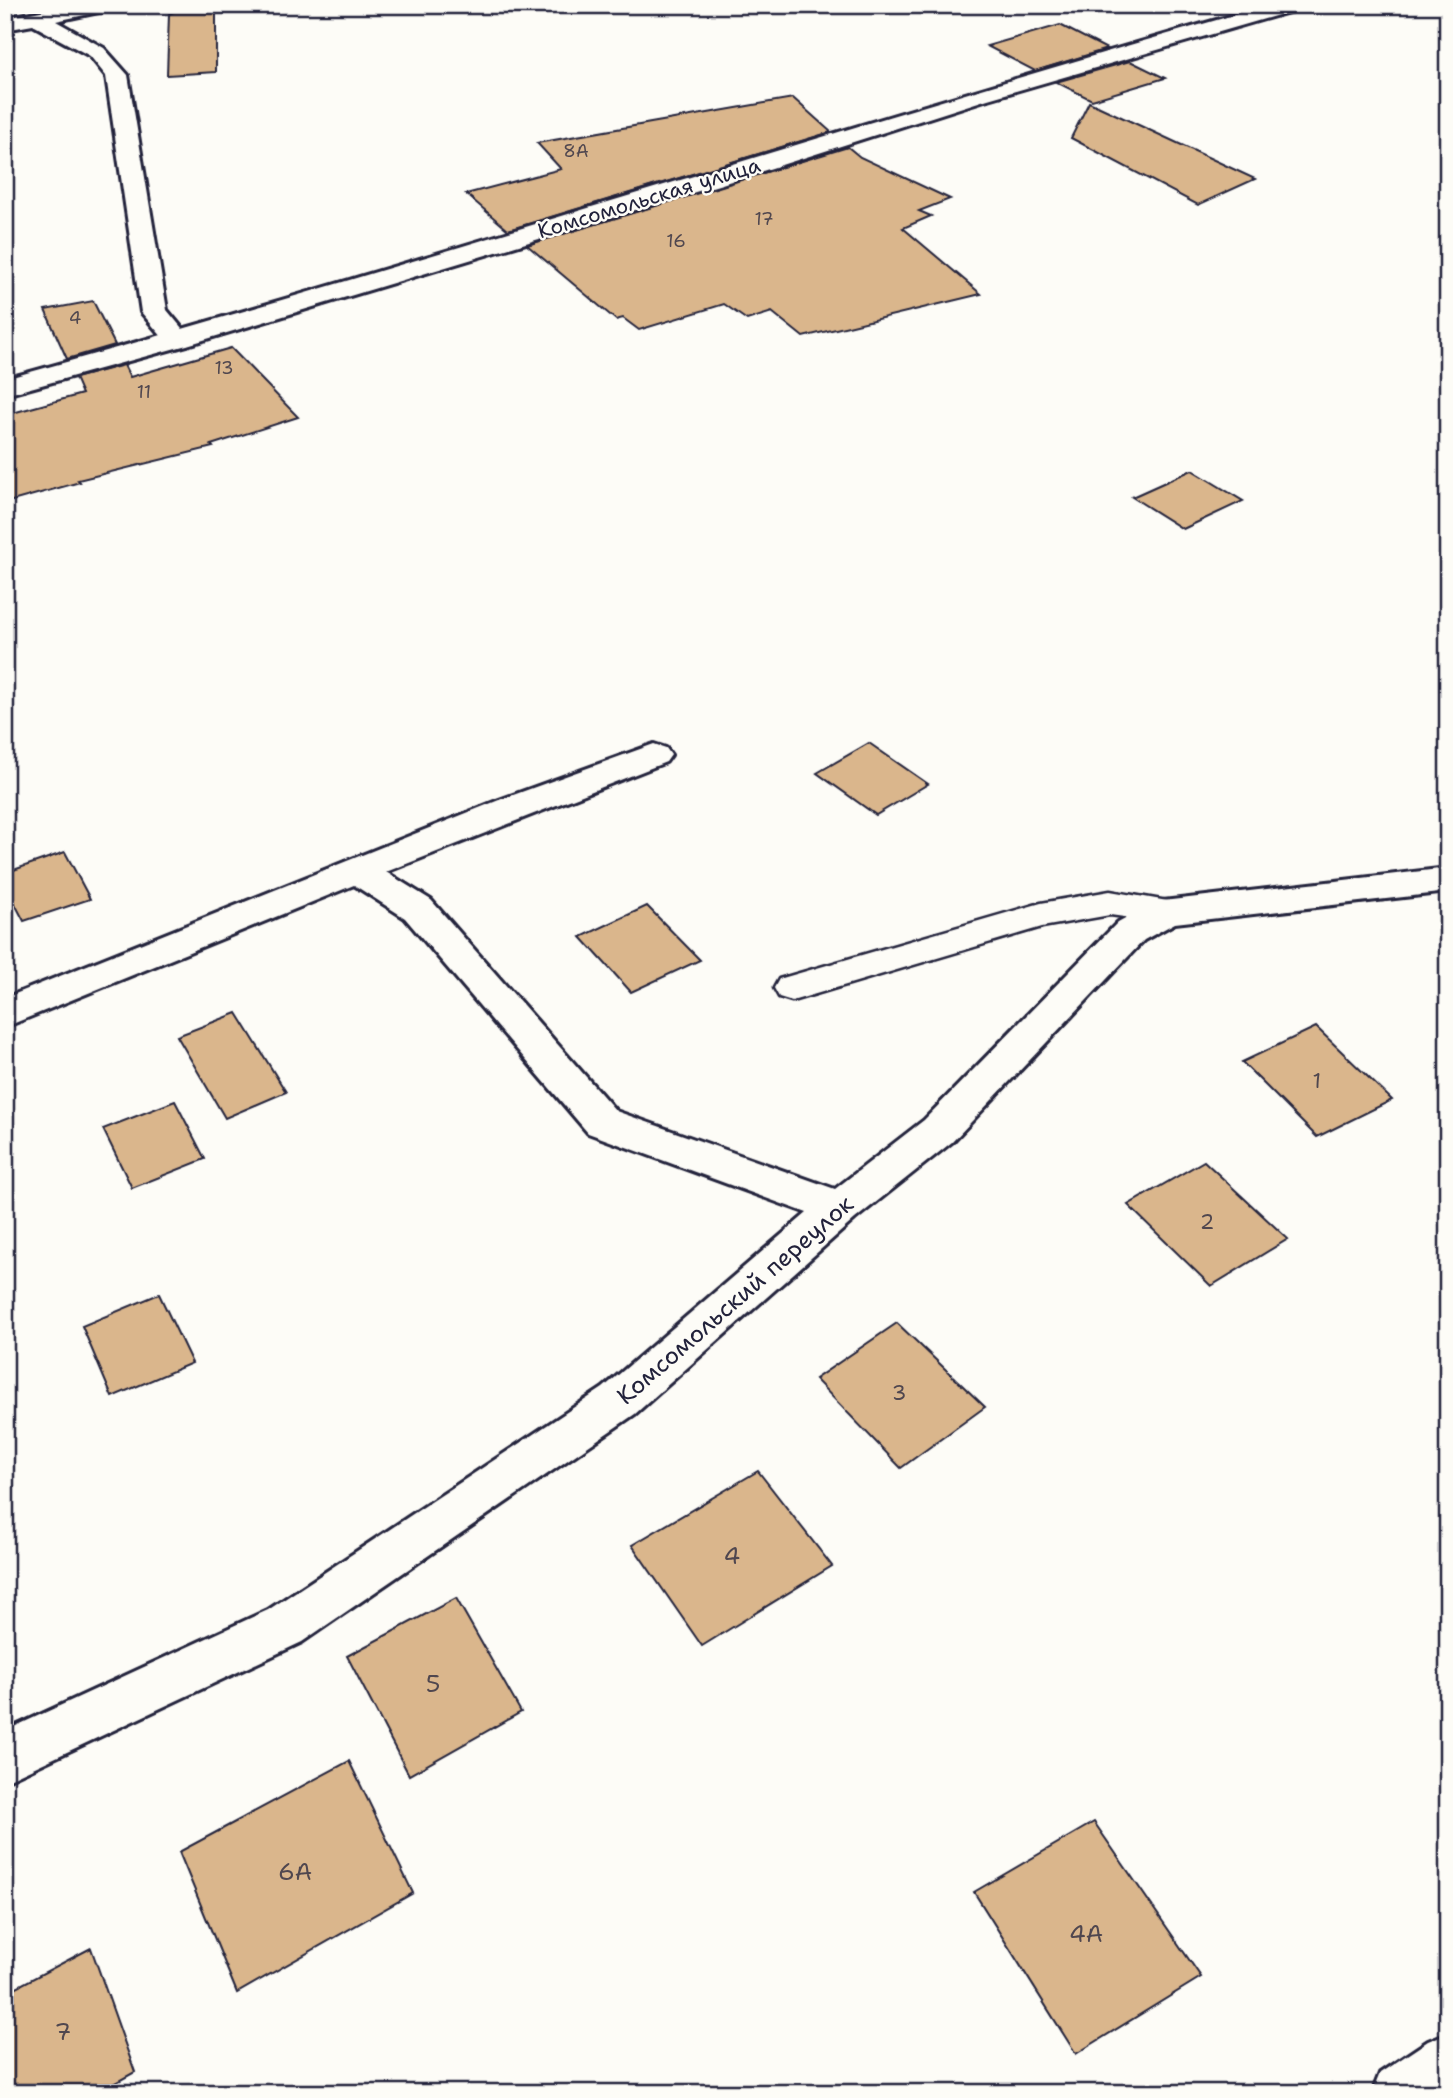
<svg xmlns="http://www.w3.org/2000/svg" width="1453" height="2098" font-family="'Shantell Sans',sans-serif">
  <rect width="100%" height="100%" fill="#fdfcf7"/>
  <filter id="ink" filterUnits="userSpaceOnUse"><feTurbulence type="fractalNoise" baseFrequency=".0143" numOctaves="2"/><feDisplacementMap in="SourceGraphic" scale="14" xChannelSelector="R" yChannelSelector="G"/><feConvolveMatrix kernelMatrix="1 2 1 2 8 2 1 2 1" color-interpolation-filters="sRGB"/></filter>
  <g filter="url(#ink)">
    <path fill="#dab68c" stroke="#22223b" stroke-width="2" d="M189,5h27v67l-49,3 2,-61z
      M1060,25l47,24 -72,22 -48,-25z
      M1130,61l35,17 -73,22 -36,-18z
      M793,98l38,34 -323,98 -42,-36 95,-25 -24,-26z
      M1089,102l166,77 -57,26 -127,-67z
      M848,147l12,10 90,42 -31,12 12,5 -28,12 78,66 -178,43 -31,-25 -25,8 -23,-16 -85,26 -16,-12 -7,2 -89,-75z
      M93,301l22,44 -48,14 -22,-49z
      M231,348l67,69 -87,28 2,2 -135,33 2,2 -75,21v-88l77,-21 -7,-16 49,-13 6,12z
      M1192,470l51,31 -60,28 -51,-32z
      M869,743l59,41 -52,31 -59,-42z
      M65,852l25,47 -66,22 -19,-36v-12z
      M647,906l53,54 -69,32 -50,-55z
      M237,1013l49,79 -61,26 -48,-82z
      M1316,1027l76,73 -75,37 -75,-75z
      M175,1101l30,58 -73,29 -29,-59z
      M1204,1161l84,78 -77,47 -83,-81z
      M159,1294l33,69 -80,34 -30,-71z
      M897,1323l88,84 -84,61 -86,-89z
      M758,1471l74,95 -130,80 -70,-101z
      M456,1598l65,114 -112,63 -62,-119z
      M349,1761l64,132 -176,100 -58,-141z
      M1094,1822l107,155 -125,77 -102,-162z
      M91,1948l44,124 -38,21h-92v-100z"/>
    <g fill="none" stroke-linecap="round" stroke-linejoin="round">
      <defs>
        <path id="lane" d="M1110,891l69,12 5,8 -5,8 -12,4 -57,-8 -68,12 -250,74 -13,-4 -5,-9 5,-9 262,-76z"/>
        <path id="street" d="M72,5h44l-3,4 -57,12 48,27 24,27 39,235 24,29 -4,6h-18l-28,-33 -35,-236 -16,-20 -57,-31 -28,5v-12z
          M654,744l12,4 5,7 -5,7 -280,110 45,28 185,211 219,78 89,-69 194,-198 36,-20 294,-34v24l-273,31 -31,17 -192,202 -97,77 -220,195 -333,228 -297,139v-50l263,-121 335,-222 204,-175 -219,-80 -183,-215 -51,-33 -349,142v-29l494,-198z
          M1448,2033v60h-76l8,-20 48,-32z"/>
        <path id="secondary" d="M1269,5h33l-3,4 -311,90 -266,85 -535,161 -182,50v-16c424,-117 841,-254 1264,-374z"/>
      </defs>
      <use href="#lane" stroke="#22223b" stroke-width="5"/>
      <use href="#street" stroke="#22223b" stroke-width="6"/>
      <use href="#secondary" stroke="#22223b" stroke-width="6"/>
      <use href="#lane" fill="#fdfcf7" fill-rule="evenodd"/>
      <use href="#street" fill="#fdfcf7" fill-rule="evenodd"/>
      <use href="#secondary" fill="#fdfcf7" fill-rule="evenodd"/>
    </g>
  </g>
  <g text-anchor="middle" stroke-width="5" stroke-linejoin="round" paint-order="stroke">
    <g font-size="18" fill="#50474f">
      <text x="576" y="157">8А</text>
      <text x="764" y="225">17</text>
      <text x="676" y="247">16</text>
      <text x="75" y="324">4</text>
      <text x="224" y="374">13</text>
      <text x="144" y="398">11</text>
    </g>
    <g font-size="21" fill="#22223b" stroke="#fdfcf7">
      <text transform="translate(649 198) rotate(-17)" y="7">Комсомольская улица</text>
    </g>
    <g font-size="21" fill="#50474f">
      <text x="1317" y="1088">1</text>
      <text x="1207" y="1229">2</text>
      <text x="899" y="1400">3</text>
    </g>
    <g font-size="24" fill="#22223b" stroke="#fdfcf7">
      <text transform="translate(735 1300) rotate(-41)" y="8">Комсомольский переулок</text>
    </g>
    <g font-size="24" fill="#50474f">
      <text x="732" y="1564">4</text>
      <text x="433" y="1692">5</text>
      <text x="295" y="1880">6А</text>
      <text x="1086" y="1942">4А</text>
      <text x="63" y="2040">7</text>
    </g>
  </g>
  <rect width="1453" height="2098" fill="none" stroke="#fdfcf7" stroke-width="28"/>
  <rect x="14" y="14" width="1425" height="2070" fill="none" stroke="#22223b" stroke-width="2.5" filter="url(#ink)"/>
</svg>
